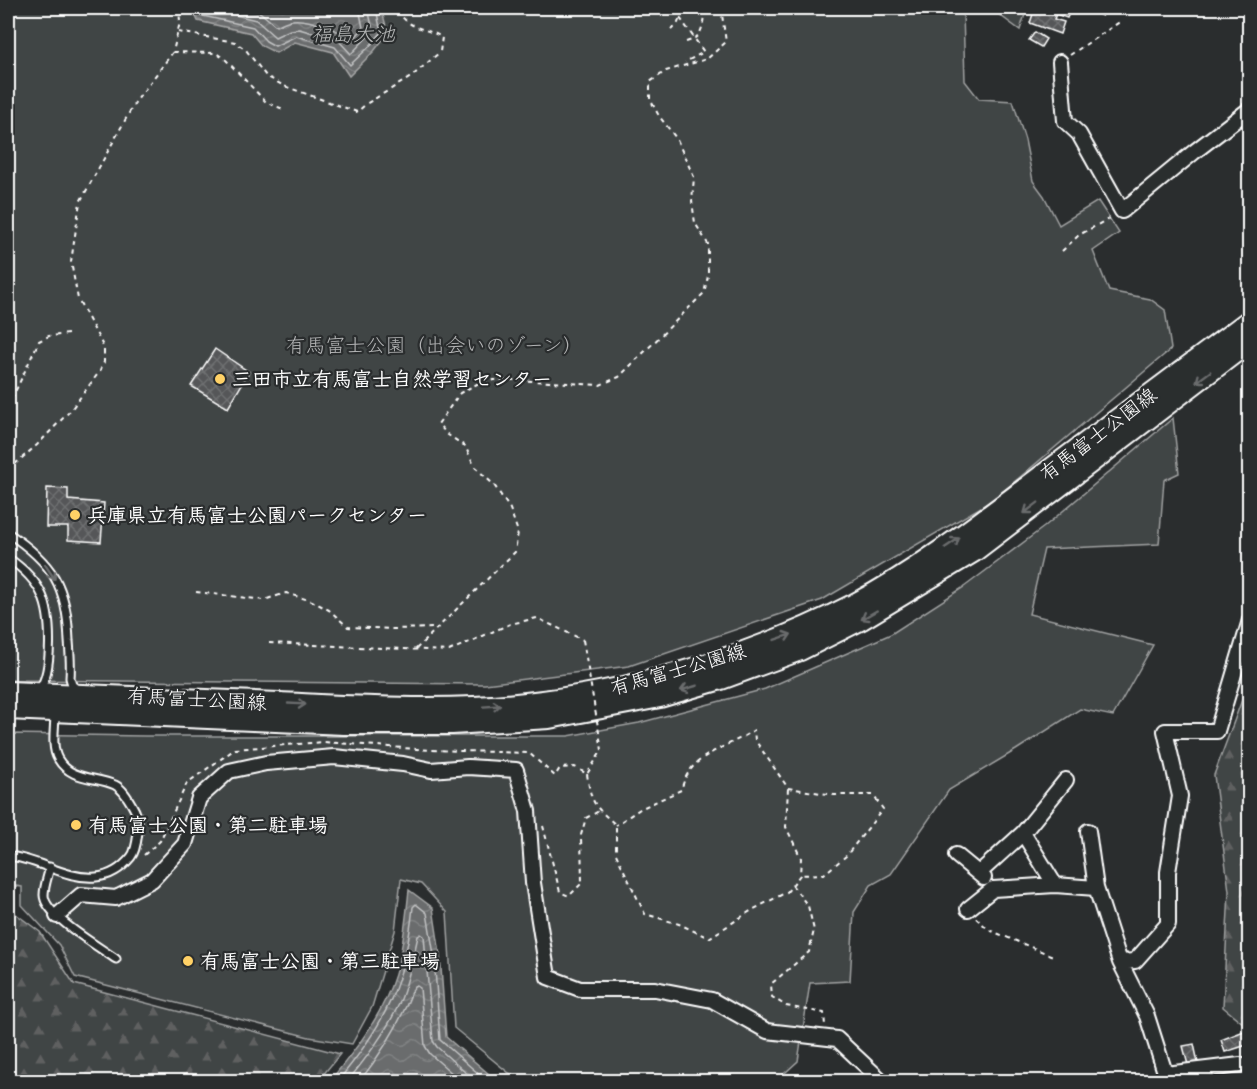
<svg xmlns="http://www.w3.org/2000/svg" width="1257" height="1089" font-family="'Comic Neue','Klee One',sans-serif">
  <defs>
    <pattern id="forest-firs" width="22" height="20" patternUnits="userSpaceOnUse" patternTransform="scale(1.5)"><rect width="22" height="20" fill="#414445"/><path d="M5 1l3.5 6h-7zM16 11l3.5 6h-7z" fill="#5e6061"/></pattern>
    <pattern id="water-waves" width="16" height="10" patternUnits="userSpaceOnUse" patternTransform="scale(1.5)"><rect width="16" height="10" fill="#6a6c6d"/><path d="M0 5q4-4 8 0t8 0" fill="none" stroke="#808283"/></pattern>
    <pattern id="building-cross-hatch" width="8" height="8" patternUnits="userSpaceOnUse" patternTransform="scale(1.5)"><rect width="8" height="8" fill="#555758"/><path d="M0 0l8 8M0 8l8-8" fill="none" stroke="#6e7071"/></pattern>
  </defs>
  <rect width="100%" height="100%" fill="#2a2d2e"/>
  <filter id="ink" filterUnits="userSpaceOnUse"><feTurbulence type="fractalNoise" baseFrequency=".0167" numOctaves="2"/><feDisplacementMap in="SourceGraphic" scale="12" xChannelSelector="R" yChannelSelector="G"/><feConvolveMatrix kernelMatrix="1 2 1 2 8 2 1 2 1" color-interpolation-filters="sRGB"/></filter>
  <g filter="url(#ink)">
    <path fill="url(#forest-firs)" stroke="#a0a2a2" stroke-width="1.5" d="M1249,681v347l-26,-21 6,-116 -15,-116z
      M8,908l32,24 34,52 266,70 -22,27h-310z"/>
    <path fill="#414445" stroke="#a0a2a2" stroke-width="1.5" d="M8,8h967l-12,5 2,68 14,18 34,2 12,39 8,41 11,15 15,29 39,-24 21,32 -26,18 16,40 41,8 15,11 6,39 -178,151 -171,100 -193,66 -144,18 -477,-4z
      M990,8h37l-7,22z
      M1173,418l6,55 -15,7 -5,64 -115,5 -15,65 124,31 -40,71 -33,-7 -64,41 -67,40 -58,84 -20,11 -17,27 -4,69 -40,2 -12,78 -22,20 -247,1 -20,-9 -55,-45 -7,-116 -26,-28 -20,-5 -6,52 -23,76 -20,37 -43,-7 -234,-60 -16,-32 -37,-40v-18l-14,-2v-151l137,2h423l71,-13 126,-34 126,-55 73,-47 80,-60z"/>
    <path fill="url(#water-waves)" stroke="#a6a7a7" stroke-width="1.5" d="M192,8h189l7,25 -14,18 -25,25 -16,-24 -38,-10 -19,11 -14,-7 -11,-13 -53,-12z
      M409,890l24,18 7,46 6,83 51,44h-167c21,-26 42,-52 56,-83 16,-34 19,-71 23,-108z"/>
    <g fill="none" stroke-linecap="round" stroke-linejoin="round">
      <path stroke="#c3c4c5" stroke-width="1.5" d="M199,8l4,8 50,11 13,14 9,5 21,-10 39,11 15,18 19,-18 12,-14 -5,-25
        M207,8l49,12 19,17 15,-7 9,-1 39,11 13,14 22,-23 -5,-23
        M241,8l20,5 15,13c5,-2 11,-6 17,-6 16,-2 47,11 60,20l10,-12 -4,-20
        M337,1082c49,-59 68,-99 76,-175l3,-3 11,9 7,42 6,85 48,42
        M347,1082c20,-25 39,-50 52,-78 9,-21 14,-45 19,-68l3,-2 3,2 9,105 4,6 39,35
        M359,1082c23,-29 42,-60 55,-95l3,-1 3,2 5,58 5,8 32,28"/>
    </g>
    <path fill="url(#building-cross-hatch)" stroke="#fff" stroke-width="1.5" d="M1035,8h36l-4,10 -11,-4 -2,5 10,3 -4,12 -30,-11z
      M1086,8h21l-5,8z
      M1035,32l11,7 -5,8 -12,-7z
      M215,349l34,23 -21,36 -37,-22z
      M47,488l21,1v11l36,3 -3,39 -33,-2v-13h-22z
      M1244,1031l6,13 -25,8 -4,-12z
      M1194,1044l4,19 -10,2 -5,-19z"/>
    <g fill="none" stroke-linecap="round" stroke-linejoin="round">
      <defs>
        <path id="lane" d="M8,533c45,30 59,53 61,108 1,12 2,25 1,37l2,7 6,5
          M8,558c13,9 27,21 34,37 10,22 11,76 -3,95
          M8,856c29,2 58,24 88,21 14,-1 26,-9 35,-20 5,-6 6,-17 7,-25 1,-9 -1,-19 -6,-27 -4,-7 -9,-16 -17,-20 -20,-9 -44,-4 -57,-26 -7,-12 -3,-32 -3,-45
          M50,867c-2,9 -6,19 -6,28 0,20 55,52 72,64"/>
        <path id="street" d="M1060,62l5,59 14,13 43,77 72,-59 56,-43
          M1088,831l8,57 24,74
          M956,855l28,23
          M979,873l44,-40
          M1055,885l-32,-52 43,-53
          M968,909l25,-20 62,-4 41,3
          M57,916l24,-21 35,3 36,-18 33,-36 14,-46 30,-27 37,-8 68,-6 69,7 28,6 37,-3 48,3 12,41 5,72 15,94 32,12h75l57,11 55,31 70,8 46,43
          M1166,1074l74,-9
          M1168,1082l-21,-66 -27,-54 15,-1 33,-37v-52l12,-76 -15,-65h52l33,-111"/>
        <path id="secondary" d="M8,692c90,3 180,7 271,11 88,4 176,10 264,-2 104,-13 216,-48 310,-96 68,-36 129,-84 190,-130 69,-51 138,-103 207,-155
          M8,709l336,15h108l97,-6 111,-21 61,-18 79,-29 62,-31 111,-67 277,-211"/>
      </defs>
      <use href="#lane" stroke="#fff" stroke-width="11"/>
      <use href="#street" stroke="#fff" stroke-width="18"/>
      <use href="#secondary" stroke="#fff" stroke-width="24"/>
      <path stroke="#fff" stroke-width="2" stroke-dasharray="4.5 4.5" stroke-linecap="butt" d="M680,18l24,34 -19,10
        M671,30l7,-7 5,-15
        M178,32l57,10 11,8 20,26 18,10 73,26 9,-8 45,-27 29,-25 2,-15c-19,-10 -35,-8 -46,-29
        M686,42c19,-5 16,-18 19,-34
        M173,52l43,1 10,7 41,43 19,7
        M1070,55l51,-34
        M1062,251l17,-16 33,-18
        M8,407l31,-66 10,-5 19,-2
        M8,470l29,-25 33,-34 30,-40 4,-9v-14l-26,-49 -7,-37 9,-60 54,-98 39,-52 7,-30 -1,-14
        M196,592l68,8 22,-7 26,8 17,9 19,17 46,2 40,-1
        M269,643l180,8 61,-27 27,-6 46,22
        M416,649l99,-97 3,-20 -8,-23 -16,-24 -19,-18 -10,-21 -17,-11 -10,-11 22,-31 17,-9 17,-4h23l83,5 19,-8 85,-84 4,-17v-32l-13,-21 -3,-22 2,-24 -18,-39 -17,-22 -9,-17v-17l16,-11 41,-12 19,-17 -5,-34
        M587,774c4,29 7,32 29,51v29l29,60 34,10 30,14 43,-28 35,-18 13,-17 1,-17 -15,-31 2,-39 -33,-48 -1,-10c-19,14 -53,22 -65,42 -4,5 -6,12 -8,18l-41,19 -24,16
        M788,788l46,7h39l10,14 -37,47 -22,18 -24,1
        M543,826l17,66 9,4 13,-13 -1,-48 5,-17 13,-7
        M144,855l16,-14 27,-58 48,-34 89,-7 106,8 99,3 26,23 5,-8 15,-1 12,7 15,-24
        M792,885l16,21 6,24 -5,22 -38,32 1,13 14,9 38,7 1,13
        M976,918l13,12 64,26"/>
      <use href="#lane" stroke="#2a2d2e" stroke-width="7"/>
      <use href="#street" stroke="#2a2d2e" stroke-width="14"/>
      <use href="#secondary" stroke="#2a2d2e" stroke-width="20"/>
      <path stroke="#fff" stroke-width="2" stroke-dasharray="4.5 4.5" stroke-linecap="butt" d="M583,640l19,110"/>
    </g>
    <defs><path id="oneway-shaft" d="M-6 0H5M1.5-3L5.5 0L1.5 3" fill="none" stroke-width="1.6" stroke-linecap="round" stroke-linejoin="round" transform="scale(1.5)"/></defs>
    <g stroke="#6a6c6d">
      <use href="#oneway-shaft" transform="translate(1203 377) rotate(143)"/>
      <use href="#oneway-shaft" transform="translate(1031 508) rotate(143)"/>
      <use href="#oneway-shaft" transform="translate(952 543) rotate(-34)"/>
      <use href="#oneway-shaft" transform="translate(50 572) rotate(56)"/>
      <use href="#oneway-shaft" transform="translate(869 615) rotate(150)"/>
      <use href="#oneway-shaft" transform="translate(783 637) rotate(-19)"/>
      <use href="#oneway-shaft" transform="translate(689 688) rotate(164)"/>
      <use href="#oneway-shaft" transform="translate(297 704) rotate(3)"/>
      <use href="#oneway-shaft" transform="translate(492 706) rotate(-4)"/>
    </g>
  </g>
  <g fill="#ffd166" stroke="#2a2d2e" stroke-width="2">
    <circle cx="220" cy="379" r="6"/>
    <circle cx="75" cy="515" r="6"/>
    <circle cx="76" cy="825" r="6"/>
    <circle cx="188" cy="961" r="6"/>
  </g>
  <g text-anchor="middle" stroke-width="4.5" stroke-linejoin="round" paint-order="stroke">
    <g font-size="20" fill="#b3b4b5" stroke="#2a2d2e">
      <text x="434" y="352">有馬富士公園（出会いのゾーン）</text>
    </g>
    <g font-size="20" font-weight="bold" fill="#fff" stroke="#2a2d2e" text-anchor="start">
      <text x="232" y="386">三田市立有馬富士自然学習センター</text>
      <text x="87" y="522">兵庫県立有馬富士公園パークセンター</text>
      <text x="88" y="832">有馬富士公園・第二駐車場</text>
      <text x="200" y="968">有馬富士公園・第三駐車場</text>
    </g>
    <g font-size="20" fill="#fff" stroke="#2a2d2e">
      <text transform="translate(1098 434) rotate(-37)" y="7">有馬富士公園線</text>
      <text transform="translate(678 669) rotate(-16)" y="7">有馬富士公園線</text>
      <text transform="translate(197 699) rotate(3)" y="7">有馬富士公園線</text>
    </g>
    <g font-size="21" font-style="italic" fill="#b4b6b6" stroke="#2a2d2e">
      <text x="353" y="41">福島大池</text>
    </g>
  </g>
  <rect width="1257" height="1089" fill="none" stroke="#2a2d2e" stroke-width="30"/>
  <rect x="15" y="15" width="1227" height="1059" fill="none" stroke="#fff" stroke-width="2" filter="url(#ink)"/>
</svg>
